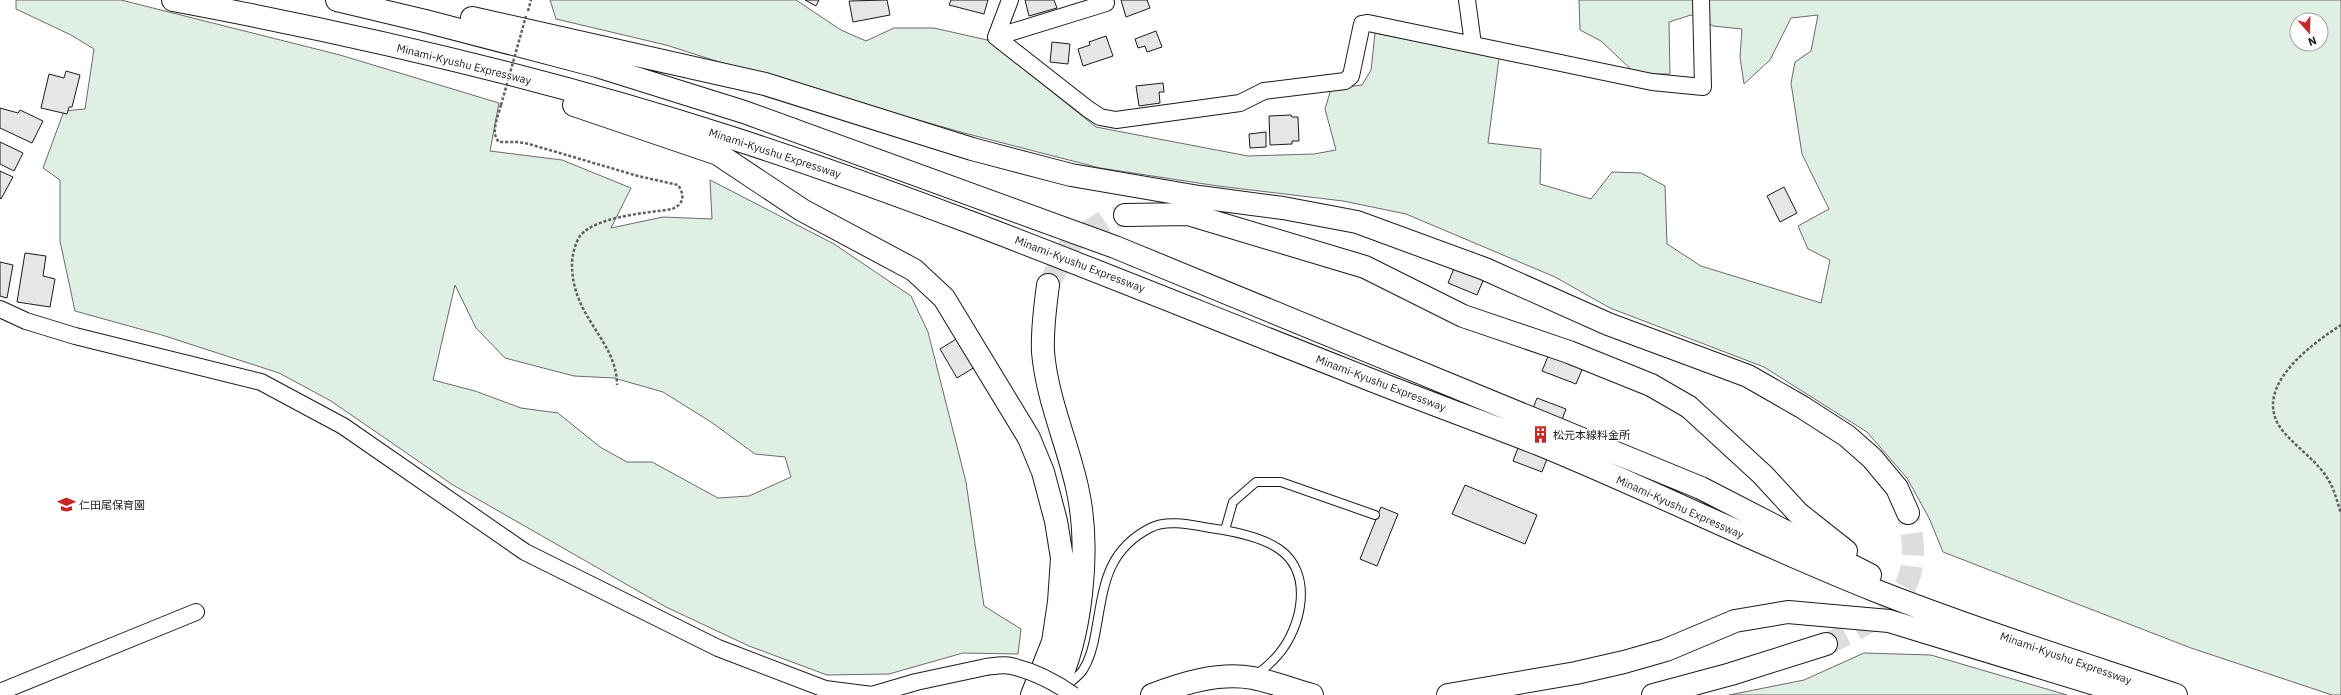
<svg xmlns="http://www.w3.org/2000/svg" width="2341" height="695" font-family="'IBM Plex Sans','Noto Sans JP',sans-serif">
  <rect width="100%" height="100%" fill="#fff"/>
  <path fill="#e0efe3" stroke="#6a6a6a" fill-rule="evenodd" d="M16,0h105l219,55 159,48 -9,48 72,9 69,28 -20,40 52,-11 49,2 -2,-39 124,64 77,52 17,36 38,150 18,124 37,23 -3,25 -55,-1 -74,21 -62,1 -78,-29 -83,-39 -213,-122 -122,-84 -52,-28 -114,-37 -90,-25 -15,-70v-61l-17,-12 21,-57 21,-2 9,-60 -23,-14 -55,-26zM455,285l21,43 29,30 69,18 40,2 49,14 48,30 44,32 30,3 6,20 -42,19 -31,2 -66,-36h-25l-27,-15 -42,-34 -37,-5 -46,-17 -42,-11z
    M550,0h246l45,30 25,11 28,-13h40l53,12 109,87 152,29 66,-2 22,-4 -11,-41 6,-20 31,-4 9,-15 4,-37 124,25 -11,85 53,6 -1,35 51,15 21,-27 29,1 24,13 2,58 34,22 120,37 9,-43 -22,-11 -10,-23 31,-17 -27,-55 -11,-71 4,-21 16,-11 7,-36 -27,3 -21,42 -26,24 -4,-27 2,-28 -29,-3 -22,-11 -22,7 1,52h-34l-35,-33 -21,-11 -1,-30h762v695h-9l-141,-47 -248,-96 -14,-34 -22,-40 -40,-46 -103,-65 -154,-59 -55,-31 -149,-63 -63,-13 -125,-15 -118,-18 -136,-35 -204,-58 -94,-30 -110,-26zM2297,20h24v24h-24z
    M1864,653l67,2 136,40h-338l75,-15z"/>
  <path fill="#e6e6e6" stroke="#1a1a1a" d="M805,0h14l-3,6z
    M887,0l3,15 -37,7 -4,-21z
    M951,0h37l-4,14 -35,-9z
    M1025,0h29l3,8 -28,8z
    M1121,0h26l3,8 -24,9z
    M1156,31l6,16 -15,5 -2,-6 -7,2 -3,-9z
    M1106,36l7,20 -30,10 -5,-17 12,-4 -1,-3z
    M1052,42l18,2 -2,20 -18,-2z
    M66,71l14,4 -8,32h-3l-2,7 -26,-6 8,-34 15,4z
    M1163,83l1,9h-5l1,11 -21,3 -3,-20z
    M0,108l18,5 2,-3 23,11 -11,22 -32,-15z
    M1291,115l1,2h6l1,24h-7v3l-22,1 -1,-29z
    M1266,132v15l-16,1 -1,-14z
    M0,142l23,11 -9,18 -14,-7z
    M0,171l13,6 -12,22 -1,-1z
    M1784,187l13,26 -17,9 -13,-26z
    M1461,251l29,13 -13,31 -29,-12z
    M25,253l21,3 -3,20 12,3 -5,28 -33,-5z
    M0,262l13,3 -6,33 -7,-2z
    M971,330l17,29 -31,19 -17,-29z
    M1556,337l34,14 -14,33 -34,-13z
    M1537,398l29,11 -24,63 -29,-11z
    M1465,485l72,30 -12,29 -73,-30z
    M1381,507l17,7 -21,52 -17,-7z"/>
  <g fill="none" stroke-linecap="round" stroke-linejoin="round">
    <path stroke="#ddd" stroke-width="22" stroke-dasharray="22 11" stroke-linecap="butt" d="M1048,285l23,-42 35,-23 19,-5
      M1826,644c34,-15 81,-37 86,-79 3,-17 -1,-35 -4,-52"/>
    <defs>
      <path id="service" d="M1225,530l8,-28 23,-20h25l94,33
        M1063,689c6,-6 15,-12 20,-19 7,-11 11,-27 13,-40 8,-44 10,-79 54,-102 17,-9 42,-3 60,0 22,3 50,8 69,21 35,24 23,78 -1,106 -6,7 -14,14 -22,20"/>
      <path id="minor" d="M1010,0l-14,37 92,72 12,8 16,3 124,-17 24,-12 81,-10 6,-5 11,-52 6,-1 284,59 51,5 -2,-87
        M1467,0l6,44
        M996,37l110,-34
        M0,309l26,12 49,15 186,46 82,44 182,126 193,96 107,41 47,6 44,-13 70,-15
        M0,692l196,-80"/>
      <path id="motorway" d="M173,0c188,35 377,79 559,138 207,67 407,151 609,230 66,27 134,51 200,77 112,46 220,100 333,145 99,39 201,71 302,105
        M337,0l88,21 172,45 147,46 371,135 586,241 169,87
        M472,18l293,66 207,65 99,26 128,22 84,11 74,14 128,47 123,55 140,52 54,31 45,29 25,22 25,30 11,25
        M574,105l144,49 84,56 112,60 30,28 85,140 14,34 13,49 6,37 -3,44 -6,40 -21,53
        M1125,215l63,-1 177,53 98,49 106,36 82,33 38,22 74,68 35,38 48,38
        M1048,285c-3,22 -6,45 -5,67 4,47 24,90 34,135 14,61 5,152 -24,208
        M1152,695c31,-12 67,-23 101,-17 20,4 40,12 59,17
        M1448,695l128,-22 48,-11 42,-12 69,-29 53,-9 101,9 242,74
        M1653,695l78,-21 95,-30"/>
    </defs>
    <use href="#service" stroke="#1a1a1a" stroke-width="10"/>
    <use href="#minor" stroke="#1a1a1a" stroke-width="18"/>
    <use href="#motorway" stroke="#1a1a1a" stroke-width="24"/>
    <path stroke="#5f5f5f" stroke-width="2.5" stroke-dasharray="3 2" stroke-linecap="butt" d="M528,11l3,-11
      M501,105c-3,12 -11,28 -2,37h19l11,2 109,32 40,9c7,10 6,19 -6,24 -24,4 -76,7 -92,27 -5,7 -8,20 -8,29 0,20 7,38 17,54 13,22 28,40 28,66
      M2341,325c-29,19 -85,59 -63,99 11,19 40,36 51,57 6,10 8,21 12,32"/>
    <use href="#service" stroke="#fff" stroke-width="8"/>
    <use href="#minor" stroke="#fff" stroke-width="16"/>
    <use href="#motorway" stroke="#fff" stroke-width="22"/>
    <defs>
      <path id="minor-bridge" d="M986,667c8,-1 18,-3 25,-1 22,5 44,16 62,29"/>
    </defs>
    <use href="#minor-bridge" stroke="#1a1a1a" stroke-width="18" stroke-linecap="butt"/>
    <path stroke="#5f5f5f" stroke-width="2.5" stroke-dasharray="3 2" stroke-linecap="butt" d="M501,105l25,-89"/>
    <use href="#minor-bridge" stroke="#fff" stroke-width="16"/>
  </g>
  <defs>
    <symbol id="building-bare" viewBox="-9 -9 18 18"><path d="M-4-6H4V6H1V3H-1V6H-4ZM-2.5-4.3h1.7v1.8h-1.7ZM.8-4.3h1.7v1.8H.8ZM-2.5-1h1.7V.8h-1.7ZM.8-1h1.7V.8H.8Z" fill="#c62828" stroke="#fff" stroke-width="2.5" paint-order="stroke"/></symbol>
    <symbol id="school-bare" viewBox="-9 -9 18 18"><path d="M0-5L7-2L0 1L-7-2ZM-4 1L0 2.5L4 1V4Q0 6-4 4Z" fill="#c62828" stroke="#fff" stroke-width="2.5" paint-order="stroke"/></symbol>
  </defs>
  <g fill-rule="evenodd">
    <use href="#building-bare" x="1528" y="422" width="25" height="25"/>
    <use href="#school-bare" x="54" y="492" width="25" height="25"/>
  </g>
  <g text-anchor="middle" stroke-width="3" stroke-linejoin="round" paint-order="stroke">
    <g font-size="11" fill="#1a1a1a" stroke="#fff">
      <text transform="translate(464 64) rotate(14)" y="4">Minami-Kyushu Expressway</text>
      <text transform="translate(775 153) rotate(18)" y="4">Minami-Kyushu Expressway</text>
      <text transform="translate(1080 264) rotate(21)" y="4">Minami-Kyushu Expressway</text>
      <text transform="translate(1381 383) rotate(21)" y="4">Minami-Kyushu Expressway</text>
      <text transform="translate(1680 507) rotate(24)" y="4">Minami-Kyushu Expressway</text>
      <text transform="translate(2066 658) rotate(19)" y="4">Minami-Kyushu Expressway</text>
    </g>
    <g font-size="11" fill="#1a1a1a" stroke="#fff" text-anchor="start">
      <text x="1553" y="439">松元本線料金所</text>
      <text x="79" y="509">仁田尾保育園</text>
    </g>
  </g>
  <g transform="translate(2309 32) rotate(160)"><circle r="19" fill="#ffffff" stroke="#a3a3a3"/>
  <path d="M0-3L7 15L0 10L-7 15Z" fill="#c62828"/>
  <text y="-6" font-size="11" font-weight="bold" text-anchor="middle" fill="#1a1a1a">N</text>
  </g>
</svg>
